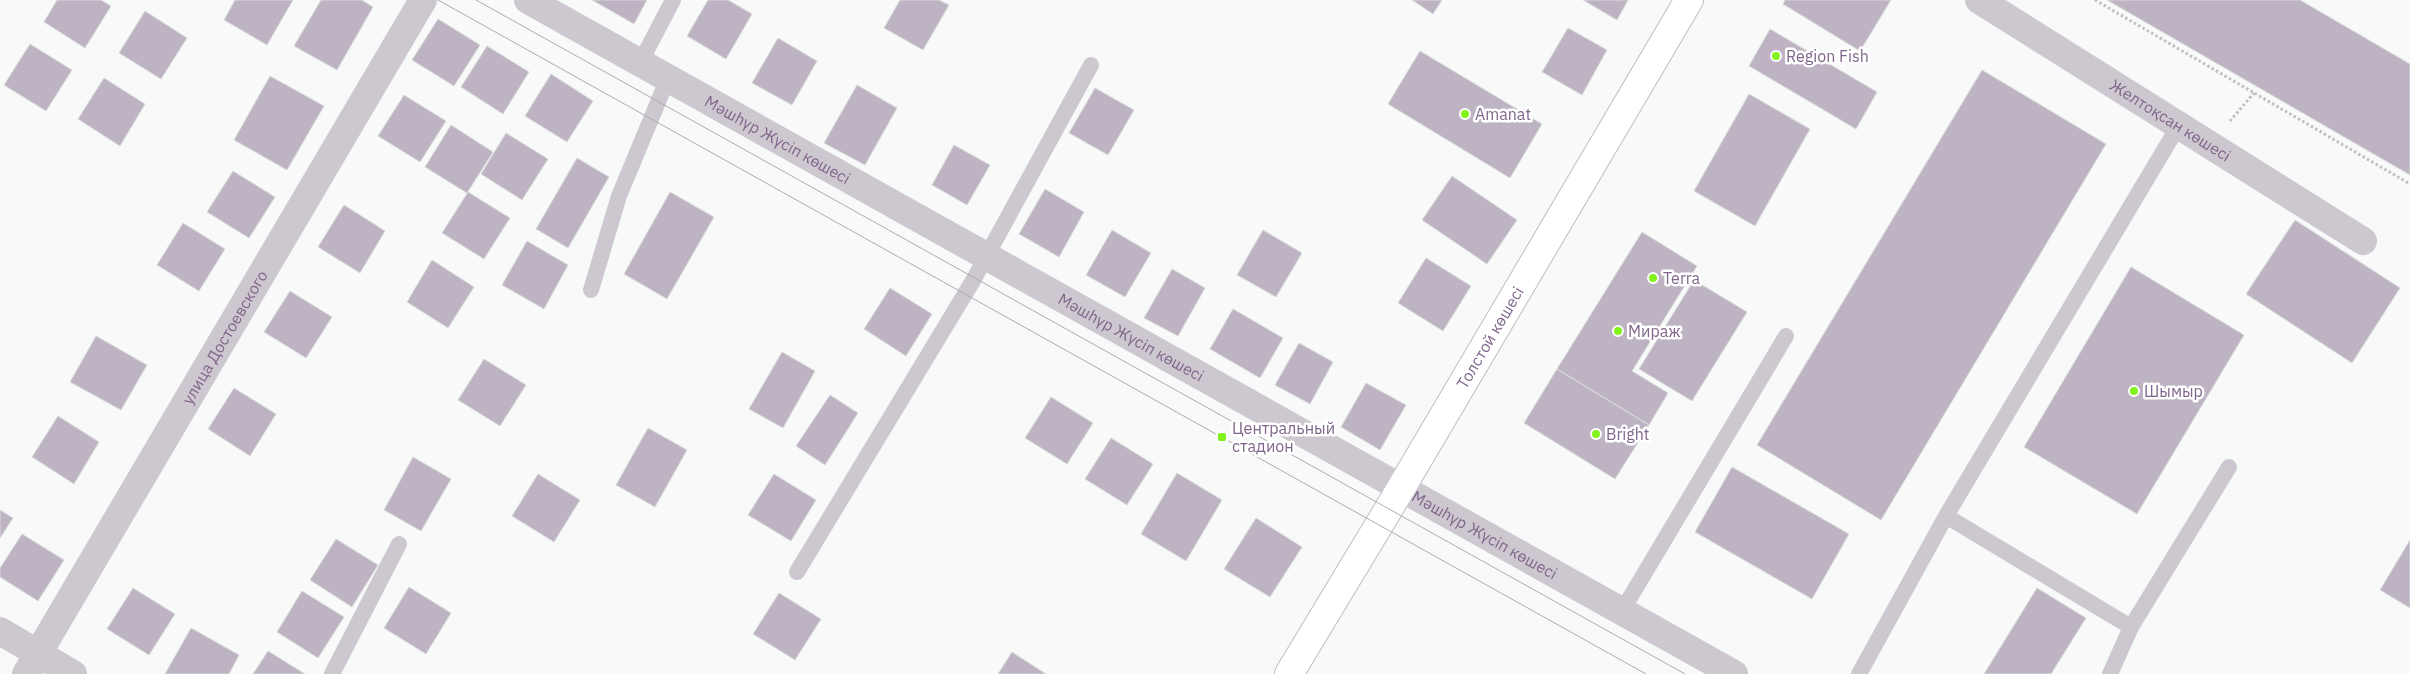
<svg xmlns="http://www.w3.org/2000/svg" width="2410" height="674" font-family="'IBM Plex Sans',sans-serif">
  <rect width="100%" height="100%" fill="#f7faf8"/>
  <path fill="#beb3c2" stroke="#d9dbda" d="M57,0h44l10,6 -26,42 -41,-26z
    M235,0h58l-26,45 -43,-25z
    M321,0h41l11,7 -36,63 -43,-24z
    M592,0h55l-13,24z
    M708,0h20l24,14 -26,45 -39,-23z
    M900,0h39l10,5 -26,45 -39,-22z
    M1412,0h30l-9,14z
    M1583,0h45l-11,20z
    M1785,0h106l-31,51 -77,-47z
    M2107,0h193l110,64v111z
    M145,11l42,27 -26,41 -42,-26z
    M438,19l42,26 -26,41 -42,-26z
    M1568,28l39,22 -25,45 -40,-23z
    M1770,29l107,63 -21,37 -107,-63z
    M778,38l39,23 -25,44 -40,-22z
    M30,44l42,26 -26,41 -42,-26z
    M487,46l42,26 -26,42 -42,-27z
    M1420,51l122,73 -32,54 -122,-74z
    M1982,70l124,74 -225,376 -124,-75z
    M551,74l42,27 -26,41 -42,-26z
    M270,76l54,30 -37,64 -53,-30z
    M104,78l41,26 -25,42 -42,-27z
    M857,85l40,23 -32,57 -41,-22z
    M1095,88l39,22 -26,45 -39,-22z
    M1749,94l61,35 -55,97 -61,-35z
    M404,95l42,26 -26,41 -42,-26z
    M451,125l42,27 -26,41 -42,-26z
    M506,133l42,26 -26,41 -41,-26z
    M954,145l36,20 -23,40 -35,-20z
    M577,158l32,19 -41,71 -32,-19z
    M233,171l42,26 -26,41 -42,-26z
    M1452,176l65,44 -30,44 -65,-44z
    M1045,189l39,23 -25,45 -40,-23z
    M468,192l42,26 -26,41 -42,-26z
    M670,192l44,25 -47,82 -43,-25z
    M344,205l41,26 -25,42 -42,-26z
    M2295,220l105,68 -48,75 -106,-69z
    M183,223l42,26 -26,42 -42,-26z
    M1112,230l39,23 -26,44 -39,-22z
    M1263,230l39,23 -26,44 -39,-22z
    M1642,232l55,34 -65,105 36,22 -19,32 -92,-56z
    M527,241l41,24 -24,44 -42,-24z
    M1426,258l45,28 -28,45 -45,-28z
    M432,260l42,27 -26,41 -41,-26z
    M2131,267l113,68 -107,179 -113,-67z
    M1172,269l33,19 -27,48 -34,-18z
    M1694,280l53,32 -55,89 -53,-32z
    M890,288l42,26 -26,42 -42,-27z
    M290,291l42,26 -26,41 -42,-26z
    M1233,309l50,29 -23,40 -50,-29z
    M96,336l51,29 -26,45 -51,-28z
    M1299,343l34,19 -23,42 -35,-19z
    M782,352l33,19 -32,57 -34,-19z
    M484,359l42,26 -26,41 -42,-26z
    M1557,369l92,56 -34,54 -91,-56z
    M1366,383l40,22 -26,45 -39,-23z
    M234,388l42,26 -26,42 -42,-27z
    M830,395l28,18 -33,52 -29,-19z
    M1051,397l42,26 -26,41 -42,-26z
    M58,416l41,26 -25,42 -42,-27z
    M648,428l39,22 -32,57 -39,-22z
    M1111,438l42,26 -26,41 -42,-26z
    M413,457l38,22 -30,52 -37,-21z
    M1732,467l117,67 -37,65 -117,-67z
    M1177,473l45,27 -36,61 -45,-27z
    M538,474l42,26 -26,42 -42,-26z
    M774,474l42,26 -25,41 -43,-26z
    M0,510l13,8 -13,20z
    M1256,518l46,29 -32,50 -46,-28z
    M22,534l42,26 -26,41 -38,-24v-9z
    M336,539l42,26 -26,42 -42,-27z
    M2410,540v68l-30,-18z
    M409,587l42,26 -25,41 -42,-26z
    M133,588l42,26 -26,41 -42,-26z
    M2037,588l49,30 -35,56h-67z
    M302,591l42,26 -26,41 -41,-26z
    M779,593l42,26 -26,41 -42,-26z
    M191,628l48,27 -10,19h-64z
    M268,651l37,23h-52z
    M1012,652l34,22h-48z"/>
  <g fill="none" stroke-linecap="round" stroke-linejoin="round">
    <defs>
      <g id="secondary">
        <path id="s4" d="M1289,674l99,-164 301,-510"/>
      </g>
    </defs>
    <use href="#secondary" stroke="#c3bbc5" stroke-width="30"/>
    <path stroke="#c3bec4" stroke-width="3" stroke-dasharray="2.5 2.5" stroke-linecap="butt" d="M2095,0l315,184
      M2230,121l24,-28"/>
    <path stroke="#cdc7cf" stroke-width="16" d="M640,63l33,-63
      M591,290l28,-94 49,-118
      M1946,516l185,111
      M797,572l177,-293 117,-214
      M1622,611l164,-275
      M332,674l67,-130
      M1859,674l87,-158 233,-391
      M2110,674l21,-47 98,-160"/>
    <g stroke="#cdc7cf" stroke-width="28">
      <path id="s1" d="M1979,0l384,241"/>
      <path id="s2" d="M26,674l397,-674"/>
    </g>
    <g stroke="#cdc7cf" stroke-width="28">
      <path id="s3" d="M528,0l1206,674"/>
      <path d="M0,631l73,43"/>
    </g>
    <use href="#secondary" stroke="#fff" stroke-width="28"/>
    <path stroke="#b2a9b5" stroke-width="1" d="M438,0l1208,674
      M476,0l1209,674"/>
  </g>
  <g fill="#84f31d" stroke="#fff" stroke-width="2">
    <circle cx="1776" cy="56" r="5"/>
    <circle cx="1465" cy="114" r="5"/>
    <circle cx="1653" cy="278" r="5"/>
    <circle cx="1618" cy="331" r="5"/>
    <circle cx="2134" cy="391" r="5"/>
    <circle cx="1596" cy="434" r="5"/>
    <rect x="1217" y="432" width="10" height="10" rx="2.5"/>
  </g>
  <g text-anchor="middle" stroke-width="5" stroke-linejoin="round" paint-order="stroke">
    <g font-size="16" fill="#81668b" stroke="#fff" text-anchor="start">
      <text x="1786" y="62">Region Fish</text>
      <text x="1475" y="120">Amanat</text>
      <text x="1663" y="284">Terra</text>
      <text x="1628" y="337">Мираж</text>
      <text x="2144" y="397">Шымыр</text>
      <text x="1232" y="434">Центральный<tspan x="1232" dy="18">стадион</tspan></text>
      <text x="1606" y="440">Bright</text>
    </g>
    <g font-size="16" fill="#81668b" stroke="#fff">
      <text dy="6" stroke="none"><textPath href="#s1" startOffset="226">Желтоқсан көшесі</textPath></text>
      <text dy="6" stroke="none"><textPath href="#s3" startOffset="286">Мәшһүр Жүсіп көшесі</textPath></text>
      <text dy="6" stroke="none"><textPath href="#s2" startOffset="391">улица Достоевского</textPath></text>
      <text dy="6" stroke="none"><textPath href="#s3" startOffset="691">Мәшһүр Жүсіп көшесі</textPath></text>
      <text dy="6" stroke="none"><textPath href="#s4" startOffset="392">Толстой көшесі</textPath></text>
      <text dy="6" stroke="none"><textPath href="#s3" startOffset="1096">Мәшһүр Жүсіп көшесі</textPath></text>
    </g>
  </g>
</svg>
